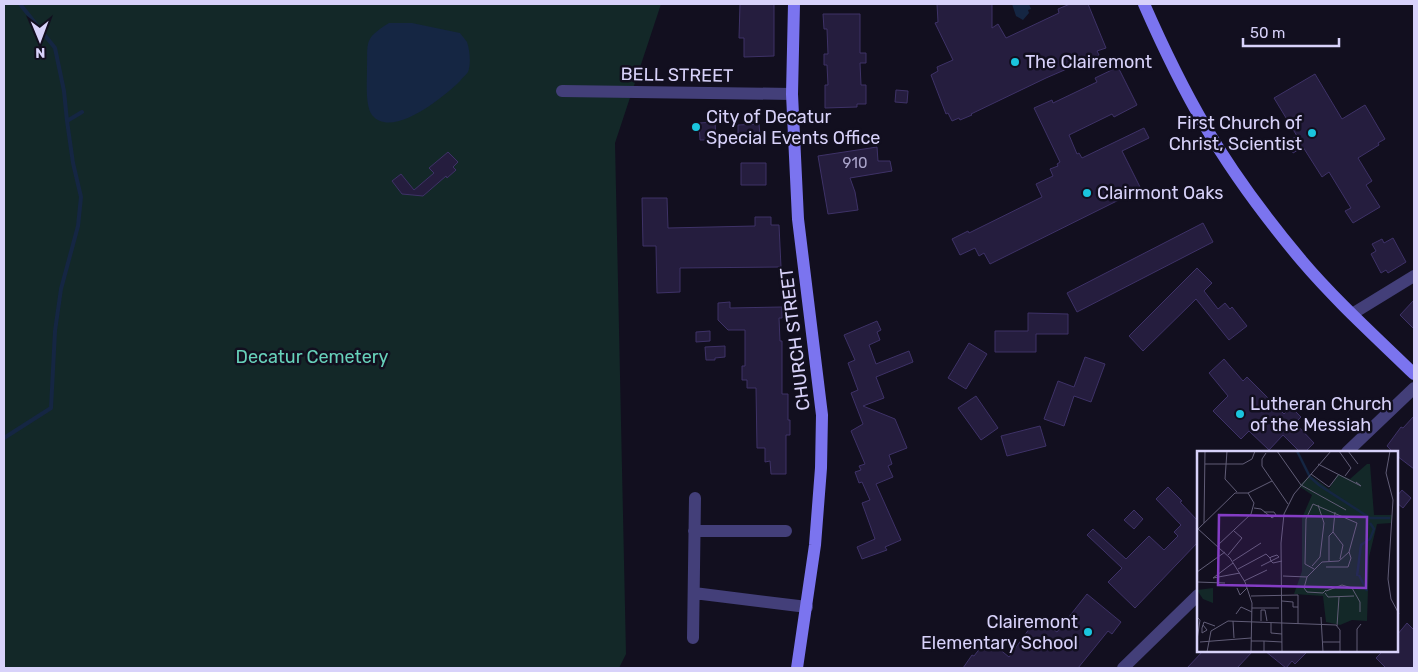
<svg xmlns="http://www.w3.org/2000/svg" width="1418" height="672" font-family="Rubik,sans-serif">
  <rect width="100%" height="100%" fill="#120f1f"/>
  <path fill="#132828" d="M4,4h657l-46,139 11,511 -7,14h-615z"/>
  <path fill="#152643" d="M1012,4h17l2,5 -3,1 1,3 -6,7 -7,-4z
    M389,23h23l48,10c2,3 5,6 7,9 3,8 4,23 1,30 -2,3 -6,6 -8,9 -15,15 -68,59 -88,34 -7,-9 -5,-34 -5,-45 1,-28 -4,-31 22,-47z"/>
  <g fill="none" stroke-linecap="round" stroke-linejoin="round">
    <path stroke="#152643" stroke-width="4" d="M20,4l35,44 9,43 3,30
      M4,438l47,-30 4,-77 6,-42 17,-63 3,-29 -8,-34 -6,-42 15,-9"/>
  </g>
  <path fill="#251d3e" stroke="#3e3267" d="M740,4h34v52l-30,1v-19h-5z
    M937,4h55v24l6,-4 8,14 53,-25 -1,-4 12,-5h18l18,44 -9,3 2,4 -53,23 -75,36 1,1 -12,5 -1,-2 -7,3 -4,-8 -2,1 -15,-39 7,-4 -1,-4 16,-7 -18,-37 3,-1z
    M823,14h37v39h6v10h-6l1,22h5v19h-9v3l-32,1v-23h3l-1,-20h-3v-11h4l-1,-25h-3z
    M1118,67l19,38 -23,12 -2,-3 -43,21 8,19 2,-1 3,5 62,-30 5,10 -27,13 19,38 -151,75 -6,-11 -5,3 -4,-8 -15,7 -8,-16 16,-8 1,2 73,-36 -6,-13 17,-8 -3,-7 8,-3 -1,-2 3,-2 -26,-54 18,-8 1,3 44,-21 -2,-4z
    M1315,74l27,45 23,-14 20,34 -7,4 1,2 -21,13 14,23 -6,4 14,22 -27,16 -8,-12 6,-3 -22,-36 -7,5 -19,-30 -10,6 -6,-11 10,-6 -23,-38z
    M896,90l12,1 -1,12 -12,-1z
    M715,122l1,18h-16l-1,-17z
    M759,124l1,12 -22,1v-12z
    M877,147l1,14h12l2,10 -42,7 5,14 3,18 -30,4 -10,-58z
    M448,152l10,10 -5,5 3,3 -9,8 -1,-2 -23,20 -21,-2 -10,-13 9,-7 13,16 20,-17 -5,-5z
    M741,163h25v22h-25z
    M642,198h25l1,30 87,-2v-9h16v8h8l2,42 -101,1v24l-23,1 -1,-47h-13z
    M1203,223l10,19 -136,70 -10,-19z
    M1393,238l13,24 -18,11 -2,-3 -5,3 -10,-19 5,-3 -4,-7 10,-5 2,4z
    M1197,268l15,15 -8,8 14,18 7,-6 5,6 2,-2 15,19 -18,14 -33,-41 -53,52 -14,-15z
    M1414,300v29l-14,-14z
    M730,302v6l52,-1v11h-3l1,23h2v53h6v26h2v15h-4v39h-15l-1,-13 -5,1v-14h-8l-1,-60h-9v-8h-5v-14h3v-36h-17l-10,-10v-17z
    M1028,313l40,1v20h-32v18h-41v-21h33z
    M877,321l4,9 -4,2 3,8 -11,5 7,19 33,-13 4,11 -37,15 8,21 -21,8 32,13 12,29 -18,7 3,9 -4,2 5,11 -17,7 25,56 -16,7 2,3 -25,9 -5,-12 18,-8 -13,-36 8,-3 -8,-18 -3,1 -4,-11 6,-2 -2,-4 6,-2 -14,-33 12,-7 -12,-31 7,-3 -10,-27 7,-3 -11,-25z
    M710,331v10l-14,1v-10z
    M969,343l18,11 -21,35 -18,-11z
    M725,346v11l-10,1v2h-9l-1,-13z
    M1085,357l20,7 -14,38 -17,-6 -10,30 -20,-7 14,-38 16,6z
    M1224,359l19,22 4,-4 37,37 7,-7 10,10 -6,6 19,20 -9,9h-5l-17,-17 -14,15 -20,-19 -8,8 -28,-28 15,-15 -19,-23z
    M976,396l22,32 -17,12 -23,-32z
    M1414,416v53l-17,-13v-4h-4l-6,-6 14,-19 2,1z
    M1040,426l6,20 -39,10 -6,-20z
    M1168,487l14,14 -2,1 18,19v21l-63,66 -27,-26 14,-14 -35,-33 6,-6 33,30 23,-23 15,14 14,-14 -4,-4 7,-7 -25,-26z
    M1402,490l9,8 -8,10 -6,-5v-7z
    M1134,510l9,9 -9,10 -10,-9z
    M1087,594l34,28 -9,12 -4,-3 -30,37h-115l9,-13 2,1 13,-17 22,18 28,-39 20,14z
    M1407,623l7,7v38h-28l-10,-10 7,-7h14v-16z
    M1203,651h50l-16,17h-50z
    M1265,651h43l-13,13 -3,-3 -6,7z"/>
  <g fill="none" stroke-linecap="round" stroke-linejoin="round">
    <path stroke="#433f79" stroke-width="12" d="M562,91l230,3
      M1352,314l62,-38
      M1347,452l67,-64
      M694,531h92
      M694,593l113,14
      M693,638l2,-140
      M1123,668l75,-73"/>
    <path stroke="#7b74ef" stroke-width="12" d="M794,4l-2,90 6,125 24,196 -1,53 -6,77 -18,123
      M1144,4c18,41 38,83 61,122 28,48 61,92 97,135 34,40 74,76 112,113"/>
  </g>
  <g fill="#1ac5de" stroke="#120f1f" stroke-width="2">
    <circle cx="1015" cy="62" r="5"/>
    <circle cx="696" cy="127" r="5"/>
    <circle cx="1312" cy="133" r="5"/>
    <circle cx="1087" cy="193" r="5"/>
    <circle cx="1240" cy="414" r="5"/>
    <circle cx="1088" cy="632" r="5"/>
  </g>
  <g text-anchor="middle" stroke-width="5" stroke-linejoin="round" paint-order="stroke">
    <g font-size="15" fill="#aba5cb">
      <text x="855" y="168">910</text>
    </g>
    <g font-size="18" fill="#d8d2fa" stroke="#120f1f" text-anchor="start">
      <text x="1025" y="68">The Clairemont</text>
      <text x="706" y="123">City of Decatur<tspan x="706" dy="21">Special Events Office</tspan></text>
      <text x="1302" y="129" text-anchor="end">First Church of<tspan x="1302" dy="21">Christ, Scientist</tspan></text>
      <text x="1097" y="199">Clairmont Oaks</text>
      <text x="1250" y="410">Lutheran Church<tspan x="1250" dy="21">of the Messiah</tspan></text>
      <text x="1078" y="628" text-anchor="end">Clairemont<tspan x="1078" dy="21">Elementary School</tspan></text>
    </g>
    <g font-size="18" fill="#d8d2fa" stroke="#120f1f">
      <text transform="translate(677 75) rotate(1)" y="6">BELL STREET</text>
      <text transform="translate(795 339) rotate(-97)" y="6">CHURCH STREET</text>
    </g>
    <g font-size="18" fill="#67d1ba" stroke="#120f1f">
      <text x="312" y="363">Decatur Cemetery</text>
    </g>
  </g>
  <g transform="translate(1197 451)">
    <rect width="201" height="201" fill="#120f1f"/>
    <path d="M170,13h3l4,51h18l-1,8 -14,1 -8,33 -2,64 -15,-1 -12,5 -14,-3 -3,-26 -29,-2 8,-23v-53l10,-23 -13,-9 11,-11 19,14 9,-15 12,5zM16,137v15l-10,-4 -6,-9z" fill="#132828"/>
    <path fill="none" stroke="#152643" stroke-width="2.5" d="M100,0l13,26 9,8 51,33h20M162,124l8,16M160,125l4,-31 9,-6 4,-10 -4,-6"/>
    <path fill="none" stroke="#615d77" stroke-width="1" d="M30,0l-2,28 12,13M80,0l24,34 45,25M142,0l12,17 -6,8M151,0l10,13M193,0l-4,22 7,27 -5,79 3,20 8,15M69,2l-4,6v7l26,38M8,13h38l9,-5 3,-8M121,13l43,22 -5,-4M114,23l18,13 10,-13M57,57l7,1 10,8 1,1 4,-3 -2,-3h-10M7,72l1,-72M0,77l33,30 15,24 7,21 -1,49M1,78l37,-36h13l24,-12M136,81l10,13 -3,14M21,94l33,-31 3,-11 -6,-10M31,104l14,-17 -8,-7M36,110l28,-18M132,110v-25l4,-4 2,-20M36,112l-20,15 27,-5M64,115l18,-9 -2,-2 -6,2 -1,1 1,3 2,2 9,-2M115,115l8,-9 4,-34 -6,-18M129,116h22l3,-9 -2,-6M41,118l28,-15 4,4M117,118l-9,-5 1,-45 7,-15 44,19 -8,29 -10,9 -17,1 -15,15 -3,11 3,4 16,1 3,-3M0,121l28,-20M86,125l24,1M47,130l23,-11M0,131l28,1M40,137l3,7 7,-7M129,140l16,-6 10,3 8,14v10M128,142l3,4 26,-1M54,145l47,-1v29M85,150l11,1v5h5M55,157h27M39,163l5,-7 11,5M0,166l3,3 -3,20M124,166l2,35M36,170l1,17M64,170v-11h4l2,11M74,172v10l11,1M6,174l4,5 -5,3v-5l2,-6 11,4M140,175l2,-29M54,190h13v11M67,190l18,1M3,191l51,-4M126,191h17M10,201l4,-21 17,-10 108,4 4,5v22M85,201l-1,-109 3,-29 10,-20 37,-43M160,201v-23l4,-5"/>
    <path fill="#843dc5" fill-opacity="0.15" stroke="#843dc5" stroke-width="2.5" d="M22,64l148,2 -1,71 -148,-3z"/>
    <rect width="201" height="201" fill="none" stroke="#d8d2fa" stroke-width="2.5"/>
  </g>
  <rect width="1418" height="672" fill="none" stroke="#d8d2fa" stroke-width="10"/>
  <g transform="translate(40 40) rotate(179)" stroke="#120f1f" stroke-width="4" paint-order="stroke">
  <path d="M0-4L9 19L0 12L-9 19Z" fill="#d8d2fa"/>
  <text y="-8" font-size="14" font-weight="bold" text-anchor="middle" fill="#d8d2fa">N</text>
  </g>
  <path d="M1243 38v8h96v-8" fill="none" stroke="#d8d2fa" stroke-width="2.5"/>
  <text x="1250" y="38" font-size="15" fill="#d8d2fa" stroke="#120f1f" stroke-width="4" paint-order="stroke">50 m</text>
</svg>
